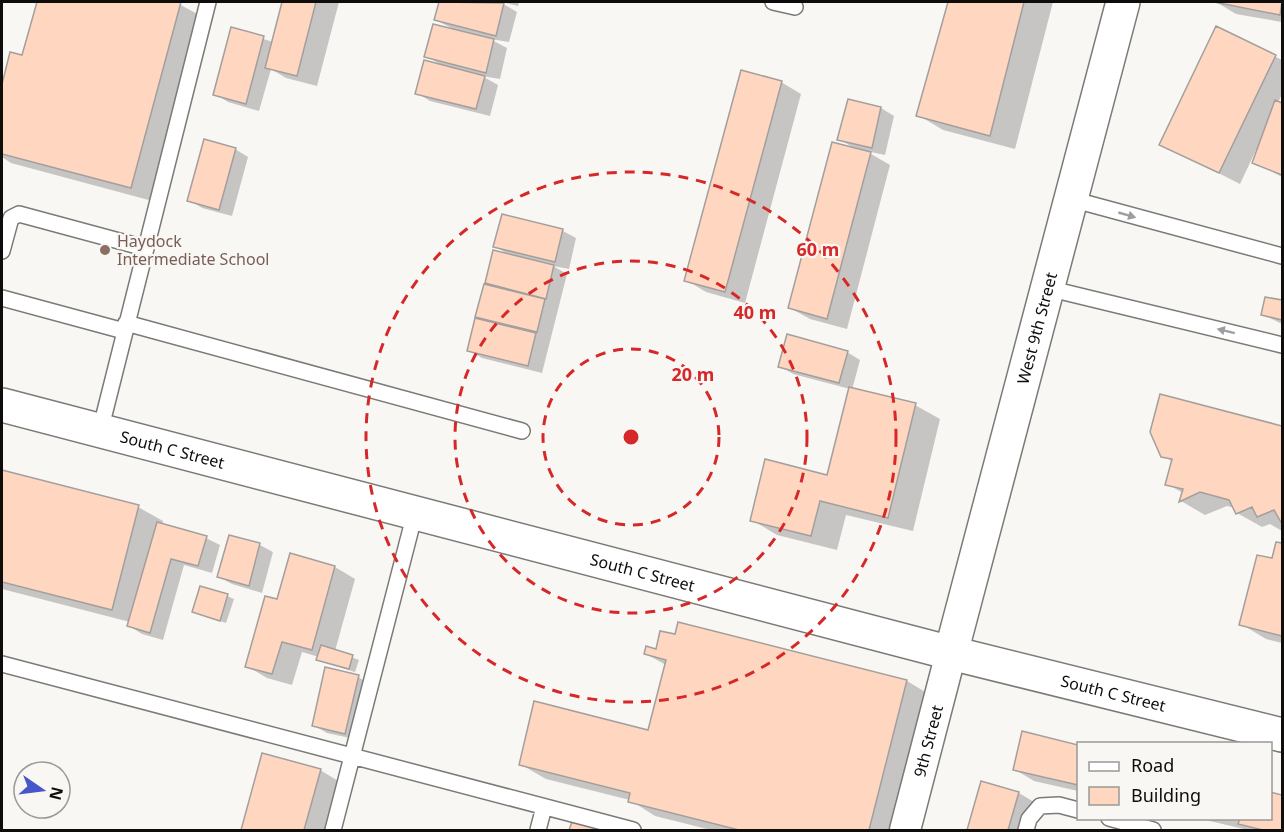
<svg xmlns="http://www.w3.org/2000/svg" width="1284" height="832" font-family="'Noto Sans',sans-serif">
  <rect width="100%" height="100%" fill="#f9f7f4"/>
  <path fill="#0003" d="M33,2h142l30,16 -49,184 -145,-39 -9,-6v-68l9,-36 12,4 14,-53z
    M283,2h56l-22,84 -31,-8 -15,-9 -12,42 -31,-9 -13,-8 17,-65 41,13z
    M441,2h59l17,10 -8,30 -19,-3 17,9 -7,31 -18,-3 16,9 -8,31 -60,-15 -13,-8 26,-27 -17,-10 27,-27 -17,-9z
    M502,2h17l-1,4z
    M949,2h104l-38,147 -72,-19 -25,-15z
    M1216,2h66v20l-46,-8z
    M1217,28l65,32v34l-4,9 4,2v72l-28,-15 4,-11 -2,-1 -16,34 -79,-40z
    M781,82l20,12 -56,209 -39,-11 -20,-12z
    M881,108l13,8 -9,39 -19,-4 24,14 -43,164 -37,-10 -20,-11 64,-160 -15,-9z
    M235,149l13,8 -16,59 -30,-8 -13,-8z
    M503,216l60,15 13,7 -7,31 -16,-3 14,8 -25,99 -60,-15 -14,-8 26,-98 15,3 -14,-9z
    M1266,298l16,4v22l-20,-10z
    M847,352l13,8 -8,30 63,15 25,14 -27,112 -67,-16 -9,35 -60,-15 -25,-15 76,-43 22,-88 -57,-15 -13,-8z
    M1161,396l121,32v103l-12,-7 -8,3 -25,-14 -2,-5 -8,-2 -22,9 -24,-14 2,-8 -16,-9 6,-22 -10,-6z
    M2,472l136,35 25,14v4l43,13 14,7 -8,28 -28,-8 -21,75 -21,-6 -13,-8 1,-4 -128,-33z
    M230,536l30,9 13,7 -11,41 -30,-9 -13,-7z
    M1277,543l5,2v98l-16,-4 -25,-15 32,-64z
    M291,555l44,12 20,12 -20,72 24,9 -4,12 -30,-9 -7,-4 1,-2 -17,-5 -10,33 -25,-7 -20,-12 31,-65z
    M227,596l7,3 -8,24 -33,-11z
    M646,654l261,27 25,15 -35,134h-186l-56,-14 -25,-16 -84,-21 -26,-15 129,-32 17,-67z
    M358,677l14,8 -13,55 -32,-7 -14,-8z
    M1023,733l55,13v45l-44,-10 -20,-12z
    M263,755l57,15 20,12 -13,48h-84z
    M982,783l37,10 20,12 -8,25h-63z
    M1270,794l12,3v33h-34l-51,-12h73z"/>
  <path fill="#ffd7c1" stroke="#a39f9d" stroke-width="1.5" d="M37,2h144l-50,186 -129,-34v-70l8,-32 12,3z
    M282,2h34l-19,74 -32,-8z
    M439,2l65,1 -8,33 -62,-16z
    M948,2h76l-34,134 -74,-20z
    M1214,2h68l-2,13z
    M433,24l61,15 -8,34 -62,-16z
    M1216,26l60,29 -57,118 -60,-28z
    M231,27l33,9 -18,68 -33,-9z
    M424,60l61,16 -9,33 -61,-15z
    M741,70l41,11 -57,211 -41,-11z
    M848,99l33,8 -9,41 -35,-8z
    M1275,100l7,3v72l-30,-12z
    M204,139l32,9 -17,62 -32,-9z
    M832,142l39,10 -44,167 -39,-11z
    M502,214l61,15 -8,33 -62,-15z
    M493,250l61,15 -8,34 -61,-16z
    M484,284l61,15 -8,33 -62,-15z
    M1265,297l17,3v20l-21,-5z
    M475,318l61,15 -8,33 -61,-15z
    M787,334l61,17 -9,32 -61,-16z
    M849,387l67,16 -28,115 -68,-17 -9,35 -61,-15 15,-62 62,16z
    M1160,394l122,32v98l-8,-14 -17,7 -5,-10 -16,7 -7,-14 -29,-8 -21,10 4,-13 -18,-4 7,-26 -11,-2 -11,-25z
    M2,470l137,35 -27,105 -110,-28z
    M157,522l50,14 -9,30 -27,-7 -21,74 -23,-7z
    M229,535l31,8 -11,43 -32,-9z
    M1276,542l6,1v93l-43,-11 18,-70 15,3z
    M290,553l45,13 -23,84 -30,-8 -10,32 -27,-7 20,-71 12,3z
    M200,586l28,8 -8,27 -28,-9z
    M678,622l229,58 -38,150h-130l-111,-28 2,-9 -111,-28 15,-64 114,29 18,-70 -22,-6 2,-8 10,3 4,-18 15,3z
    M321,645l32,10 -4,14 -33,-9z
    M325,667l34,8 -14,59 -33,-8z
    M1022,731l56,14v40l-65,-15z
    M262,753l59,16 -17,61h-63z
    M981,781l38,11 -11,38h-41z
    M1270,792l12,3v35h-19l-25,-6 2,-6h30z
    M573,819l43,11h-47z"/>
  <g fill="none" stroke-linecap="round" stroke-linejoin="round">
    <defs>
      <path id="lane" d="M773,2l22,5
        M1071,199l211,57
        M2,251l9,-33 8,-4 126,34
        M1047,288l235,57
        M2,298l122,33
        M126,323l396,108
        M100,431l108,-429
        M2,664l631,166
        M1109,818l44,12
        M333,830l82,-317
        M538,830l6,-23
        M1026,830l3,-11 11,-13 19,-1 19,5"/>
      <g id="street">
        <path id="s1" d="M905,830l46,-177"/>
      </g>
      <g id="secondary">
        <path id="s2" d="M2,405l949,248 331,82"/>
        <path id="s3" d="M951,653l172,-651"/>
      </g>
    </defs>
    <use href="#lane" stroke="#7c7a77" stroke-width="18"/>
    <use href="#street" stroke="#7c7a77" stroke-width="33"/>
    <use href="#secondary" stroke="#7c7a77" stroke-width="36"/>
    <use href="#lane" stroke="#fff" stroke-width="15"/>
    <use href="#street" stroke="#fff" stroke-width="30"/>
    <use href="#secondary" stroke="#fff" stroke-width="33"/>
  </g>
  <defs><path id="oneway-solid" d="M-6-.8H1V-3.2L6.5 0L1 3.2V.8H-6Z" transform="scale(1.5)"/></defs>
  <g fill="#9f9e9e">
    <use href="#oneway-solid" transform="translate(1127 215) rotate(16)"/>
    <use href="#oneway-solid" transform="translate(1226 331) rotate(-166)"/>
  </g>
  <g fill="none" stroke="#d62828" stroke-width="3" stroke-dasharray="10 8">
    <circle cx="631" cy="437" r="88"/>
    <circle cx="631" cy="437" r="176"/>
    <circle cx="631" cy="437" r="265"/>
  </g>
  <circle fill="#8d6e63" stroke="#f9f7f4" stroke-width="2" cx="105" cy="250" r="6"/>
  <g text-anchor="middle" stroke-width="4.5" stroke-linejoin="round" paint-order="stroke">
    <g font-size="16" fill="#785e54" stroke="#f9f7f4" text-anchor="start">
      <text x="117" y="247">Haydock<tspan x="117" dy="18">Intermediate School</tspan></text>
    </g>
    <g font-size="16" fill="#0e0d0c" stroke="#f9f7f4">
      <text dy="6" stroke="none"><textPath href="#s3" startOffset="336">West 9th Street</textPath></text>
      <text dy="6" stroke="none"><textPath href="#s2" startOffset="176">South C Street</textPath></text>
      <text dy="6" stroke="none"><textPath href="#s2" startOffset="662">South C Street</textPath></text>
      <text dy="6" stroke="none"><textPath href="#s2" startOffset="1148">South C Street</textPath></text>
      <text dy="6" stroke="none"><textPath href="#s1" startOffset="92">9th Street</textPath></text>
    </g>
  </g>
  <circle cx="631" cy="437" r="9" fill="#d62828" stroke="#f9f7f4" stroke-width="3"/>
  <g font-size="18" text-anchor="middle" font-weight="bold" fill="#d62828" stroke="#f9f7f4" stroke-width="4.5" stroke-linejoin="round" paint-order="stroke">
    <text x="818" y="256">60 m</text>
    <text x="755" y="319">40 m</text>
    <text x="693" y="381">20 m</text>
  </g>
  <rect width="1284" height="832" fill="none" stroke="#0e0d0c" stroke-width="6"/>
  <rect x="1077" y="742" width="195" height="78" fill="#f9f7f4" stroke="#9b9997" stroke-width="1.5"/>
  <rect x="1089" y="762" width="30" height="9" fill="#ffffff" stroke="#9b9997" stroke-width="1.5"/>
  <text x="1131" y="772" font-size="18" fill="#0e0d0c">Road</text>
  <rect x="1089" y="787" width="30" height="18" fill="#ffd7c1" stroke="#9b9997" stroke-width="1.5"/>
  <text x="1131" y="802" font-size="18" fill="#0e0d0c">Building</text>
  <g transform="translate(42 790) rotate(104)"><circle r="28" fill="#f9f7f4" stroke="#9b9997" stroke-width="1.5"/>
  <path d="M0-4.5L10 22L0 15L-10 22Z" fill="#4756ca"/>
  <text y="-9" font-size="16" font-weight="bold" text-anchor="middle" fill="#0e0d0c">N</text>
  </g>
</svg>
